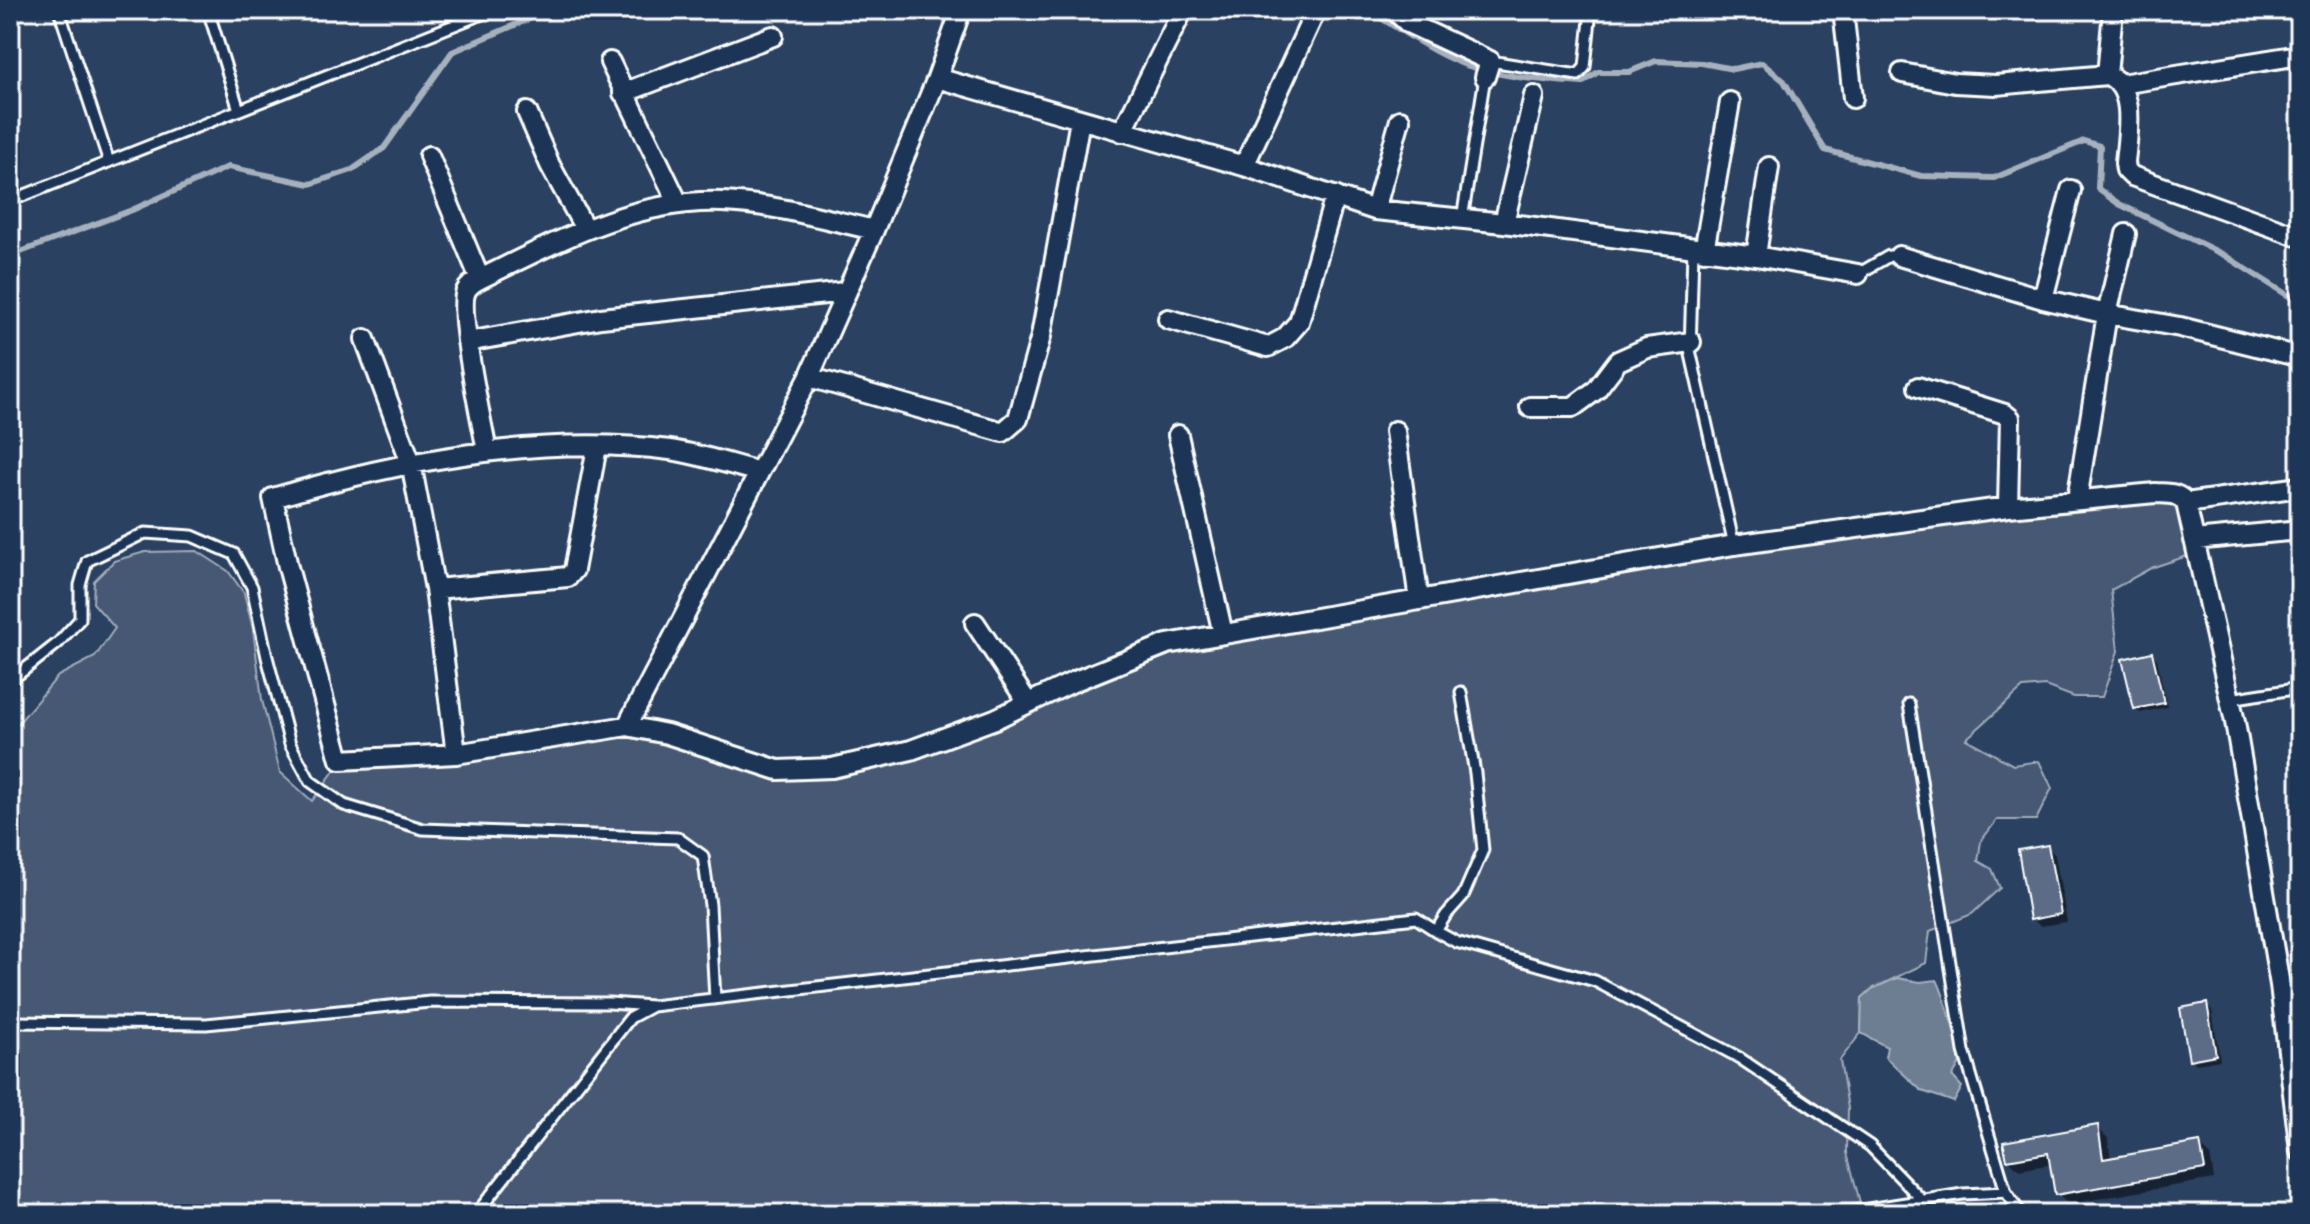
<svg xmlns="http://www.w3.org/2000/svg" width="2310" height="1224" font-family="Itim,sans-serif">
  <rect width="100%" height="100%" fill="#2a4161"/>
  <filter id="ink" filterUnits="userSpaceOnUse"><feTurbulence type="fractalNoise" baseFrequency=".0125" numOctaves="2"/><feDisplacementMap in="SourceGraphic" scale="16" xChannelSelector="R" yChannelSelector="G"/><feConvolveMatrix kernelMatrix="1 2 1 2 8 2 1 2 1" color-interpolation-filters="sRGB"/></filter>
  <g filter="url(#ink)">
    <path fill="#465975" stroke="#a2acba" stroke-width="2" d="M2156,500l20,2 14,53 -39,13 -40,22 7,61 -16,46h-28l-29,-11 -22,2 -57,51 47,26 26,-4 13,27 -16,32h-39l-16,21 -3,20 14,8 8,19 -28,26 -42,17 -4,32 -54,26 -10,9 -1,35 -21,27 8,48 -1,45 16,61h-1853v-481l48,-57 37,-19 20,-29 -22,-25 1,-22 20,-20 31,-9 52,-1 31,20 16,22 9,36 9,71 18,72 32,29 25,-34 290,-35 206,43 337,-125 570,-99 269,-37z"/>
    <path fill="#6d7d92" stroke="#a7b1be" stroke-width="2" d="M1897,978l23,4 17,-2c6,11 25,73 22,84 -1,3 -5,9 -7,12l10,11 -8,15 -32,-11 -37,-34 2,-10 -26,-14 1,-35 10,-9z"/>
    <path fill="#0007" d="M2152,654l5,5 10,48 -27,6 -5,-5z
      M2048,847l7,8 12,67 -27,4 -8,-7z
      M2207,1005l5,5 8,50 -24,4 -5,-5z
      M2097,1128l11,10 3,21 88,-15 11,11 4,24 -146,25 -11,-10 -5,-30 -33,6 -11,-11z"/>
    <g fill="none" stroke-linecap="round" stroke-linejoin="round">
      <path stroke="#a7b1be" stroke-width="6" d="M1372,10l2,4c31,18 63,42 98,53 35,11 74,13 110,16l16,-11h31l27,-11 46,2 31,6 29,-6 22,18 41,69 96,26 73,2 90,-37 16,5 -2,43 21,15 105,51 76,48
        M10,256l122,-46 96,-43 82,17 42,-14 32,-22 68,-96 98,-42"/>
    </g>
    <path fill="#5b6c86" stroke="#fff" stroke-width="2" d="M2152,652l12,51 -30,6 -12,-50z
      M2048,845l13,69 -31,6 -12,-70z
      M2207,1003l9,52 -27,5 -9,-52z
      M2098,1125l5,34 97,-17 5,27 -150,26 -7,-42 -41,7 -4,-18z"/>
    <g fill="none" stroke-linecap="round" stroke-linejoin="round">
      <defs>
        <path id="lane" d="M59,10l50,152
          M208,10l31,100
          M1490,61l88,14 7,-8 6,-57
          M10,201l482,-191
          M1462,219l23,-142
          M1693,250l-3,100 44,195
          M1858,274l31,-18h10
          M10,681l48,-38 22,-24v-34l7,-24 58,-28 47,3 42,18 18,33 15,70 23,87 20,37 34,24 79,24 255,9 25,18 7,49 5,94
          M1461,692l14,81 8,77 -20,46 -17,19 -10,16 20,11 139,39 143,76 132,89 52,54
          M2230,699l70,-11
          M1909,704l55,347 42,141 15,22
          M10,1022l196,2 224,-22 179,1 43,3 764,-88 20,13
          M476,1214l154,-196 22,-12
          M1836,1214l127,-20 43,-2"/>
        <path id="street" d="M961,10l-24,68 -63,152 -65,147 -182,349 40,8 111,36 54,-2 79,-18 84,-31 80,-38 92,-37 567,-99 274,-38 147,-14c13,1 23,-1 31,10l49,219 45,263 20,166
          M1394,10l14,13 82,38 -5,16
          M1843,10l10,88
          M610,62l68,141
          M1902,73l53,10 41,2 111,-10 6,-65
          M2107,75c31,13 20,61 18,88l1,7 6,6 168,61
          M937,78l307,88 131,44 129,13 252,33 102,18
          M2121,84l179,-29
          M623,93l150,-57
          M527,112l23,53 35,64
          M1122,132l61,-122
          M429,156l51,123
          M1244,166l72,-156
          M1375,210l25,-90
          M1504,223l30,-127
          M1704,251l26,-149
          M1756,256l13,-89
          M1899,256l144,43 64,15 73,13 120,30
          M2043,299l28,-109
          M1168,319l100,28 17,-9 14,-16 36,-126
          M365,339l46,124 24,126 21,165
          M467,342l134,-24 244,-26
          M809,377l194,55 15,-13 23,-83 39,-216
          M1918,387l87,27 5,4 -2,89
          M1530,407h43l23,-17 22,-29 29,-13 44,-6
          M1395,431l24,169
          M1178,435l45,199
          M487,451c-5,-27 -30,-141 -21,-160 3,-6 8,-9 14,-12 76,-37 156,-81 243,-77 51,2 102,17 151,28
          M2077,500l30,-186 19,-80
          M2186,503l114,-16
          M2194,540l106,-10
          M435,589l133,-12 6,-7 23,-123
          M975,623l53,80
          M627,726l-171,28 -116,6 -52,-193 -15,-69c126,-37 265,-64 397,-48 29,4 59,14 89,22"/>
      </defs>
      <use href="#lane" stroke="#fff" stroke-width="15"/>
      <use href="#street" stroke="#fff" stroke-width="24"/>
      <use href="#lane" stroke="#1d3557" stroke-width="9"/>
      <use href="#street" stroke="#1d3557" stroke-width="18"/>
    </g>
  </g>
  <rect width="2310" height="1224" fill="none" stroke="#1d3557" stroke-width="40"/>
  <rect x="20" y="20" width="2270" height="1184" fill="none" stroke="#fff" stroke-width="3" filter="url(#ink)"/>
</svg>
